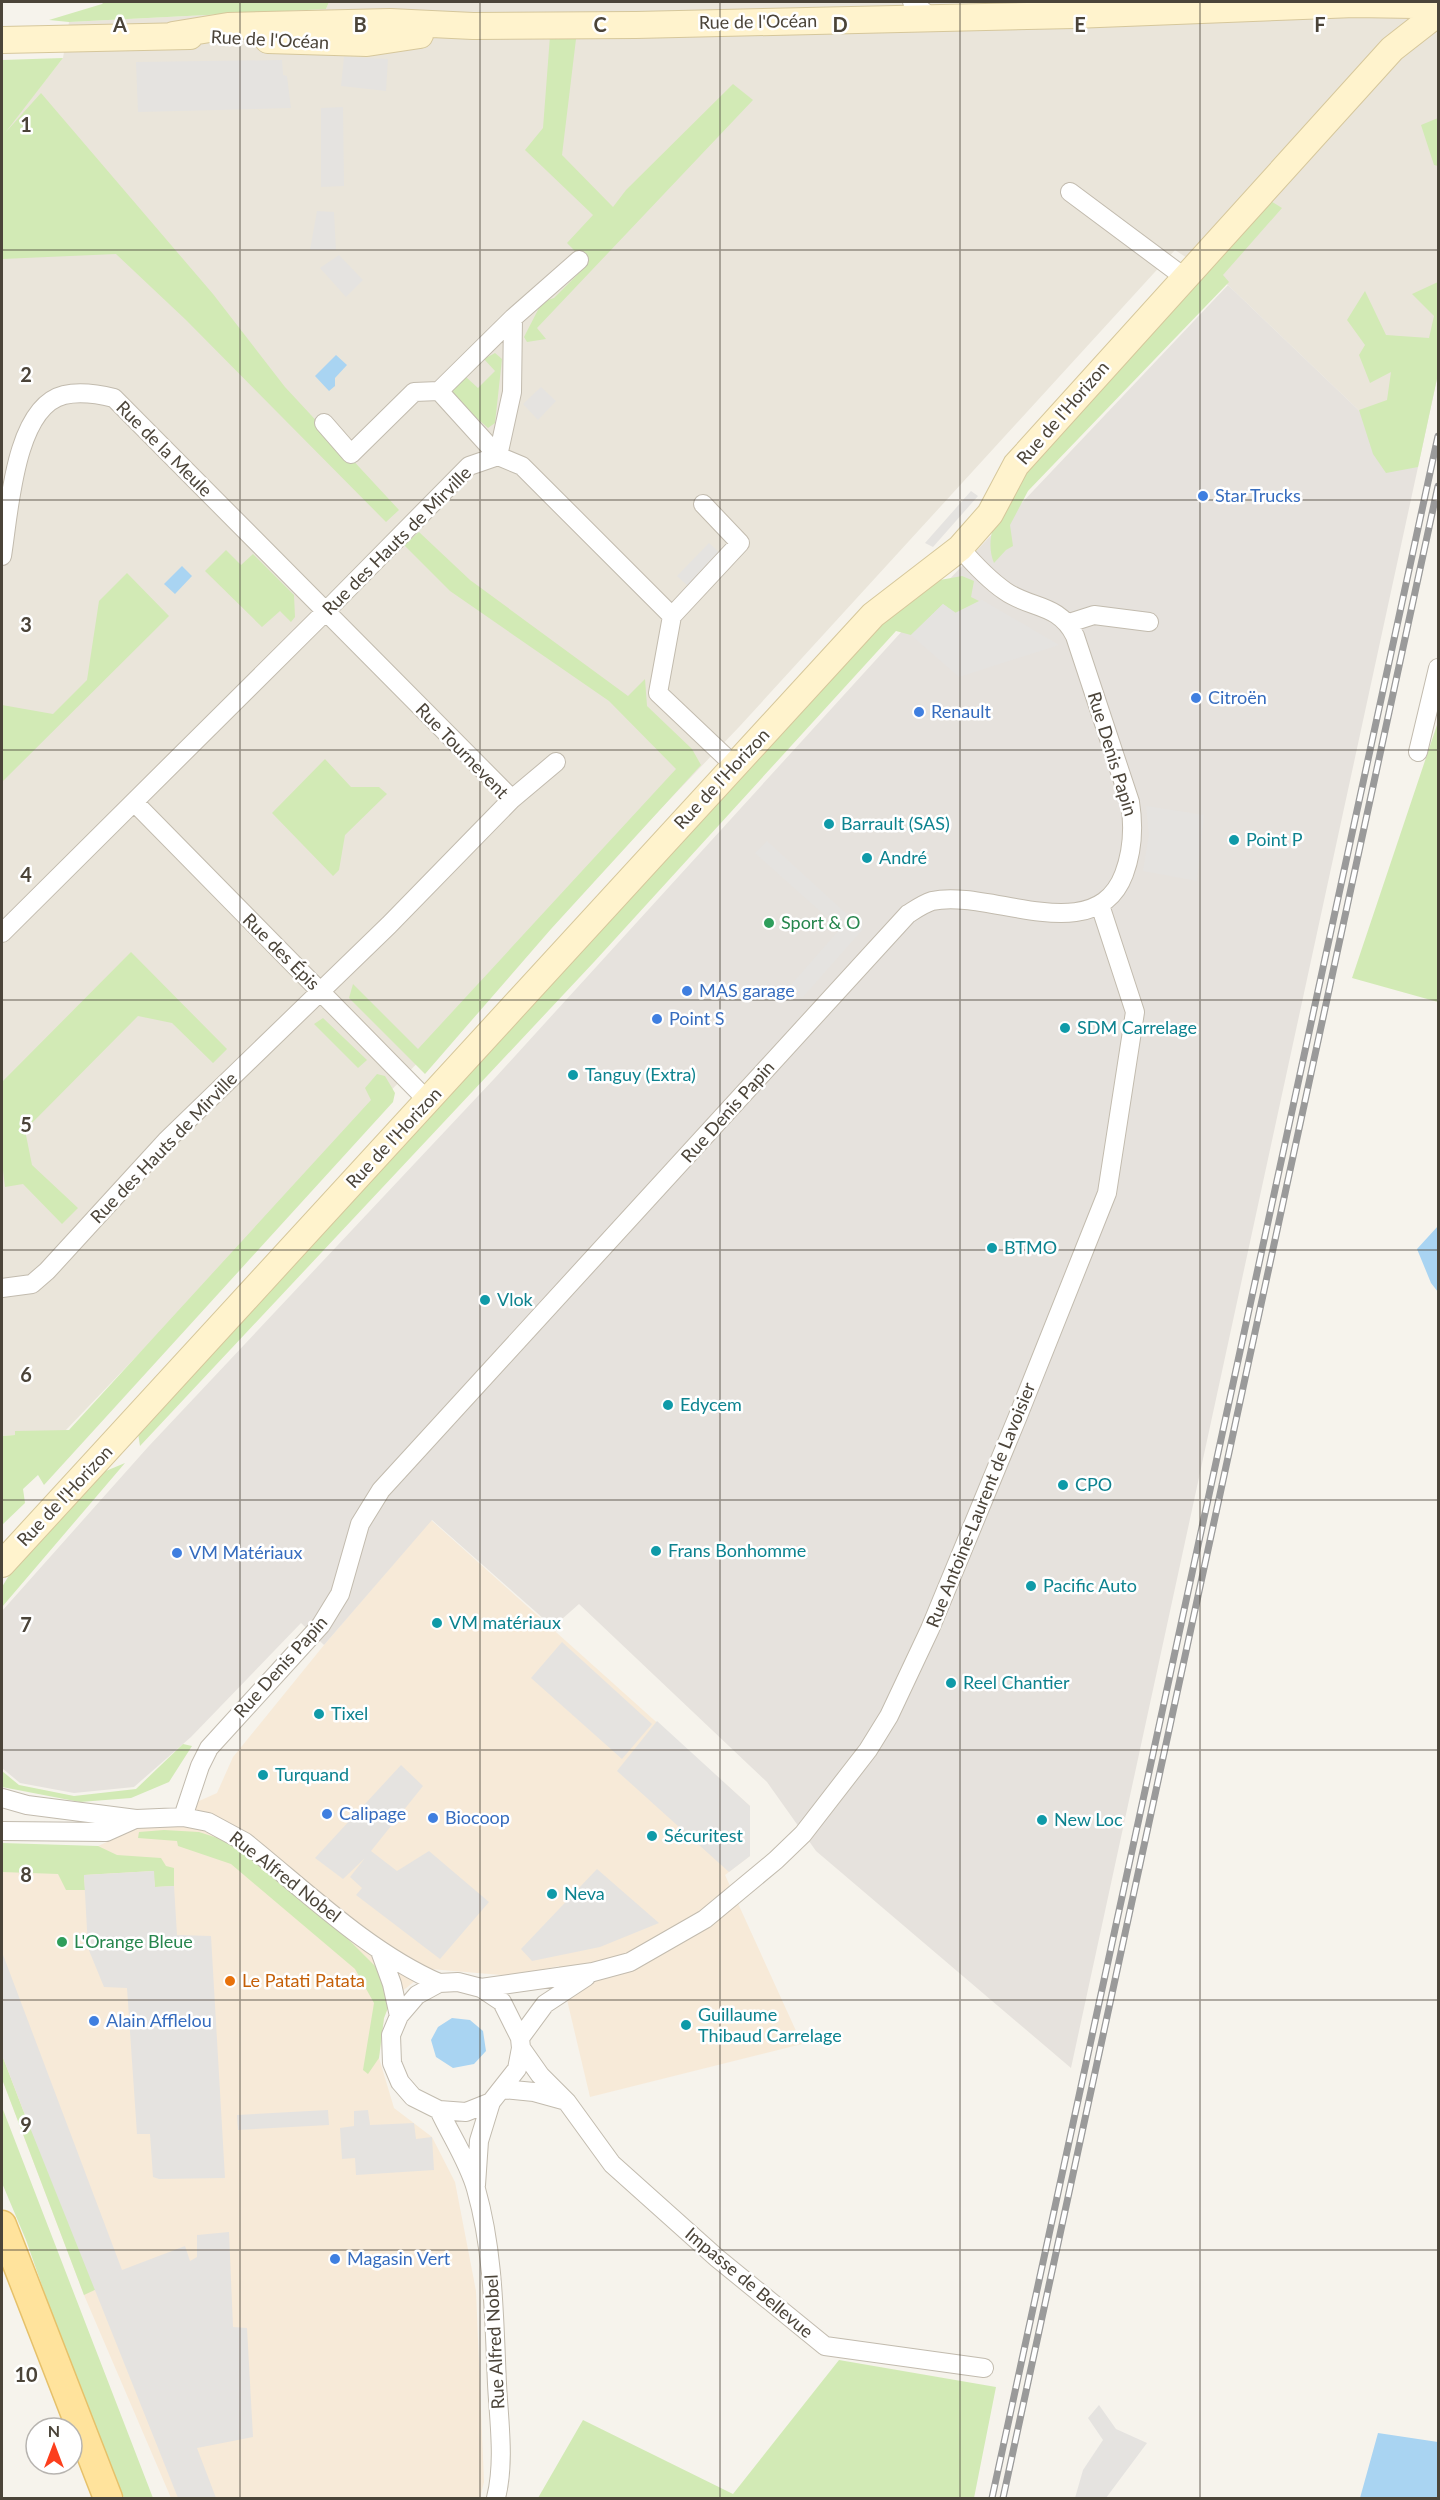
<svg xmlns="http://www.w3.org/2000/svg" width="1440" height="2500" font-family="Lato,sans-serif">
  <rect width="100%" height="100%" fill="#f6f3ec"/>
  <path fill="#eae5da" d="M329,2h1109v372l-20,93 -190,-182 -53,-35 -436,477 -674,704 -63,5v-1300l61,-78 6,-36 257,-13z"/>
  <path fill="#f7ead8" d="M431,1520l319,286v50l-25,19 77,169 -212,53 -31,-131 -46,10 -83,-7 -39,31 -7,18 -5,40 15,50 38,29 23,45 21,109 8,191 -4,16h-309l-87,-203 -82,-216v-209l96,-24 119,-53 16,-36 91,-112z"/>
  <path fill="#e6e2dd" d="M1228,285l190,182 -347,1601 -255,-217 -49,-69 -188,-178 -26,23 -121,-107 -108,125 -23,-22 -110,114 -57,50 -60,6 -54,-10 -18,-15v-157l146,-164 346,-368 451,-495z"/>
  <path fill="#d2eab5" d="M104,2h225l-3,7 -257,13 -20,-2 53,-16z
    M550,36l26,3 -14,116 51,52 13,-17 107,-106 20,16 -216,228 9,11 -19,3 -3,-5 18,-35 12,-4 34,-34 -21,-21 26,-28 -68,-65 18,-22z
    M63,58l-58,75 36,-40 172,201 72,93 114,123 -13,12 -200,-202 -70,-66 -114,5v-199z
    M1438,118v48l-4,-1 -13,-40z
    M1269,200l13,8 -59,67 6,7 -201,209 -18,34 3,21 -7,4 -12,13c-12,-30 9,-57 23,-83z
    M1438,282v92l-20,93 -32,6 -13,-19 -14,-44 28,-10 4,-28 -21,11 -11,-28 6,-10 -18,-25 18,-29 21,44 43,3 5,-22 -22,-22z
    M495,353l7,6 -7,64 -7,5 -35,-31v-7l13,-13 12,11 17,-17 -11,-12z
    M419,532l51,48 158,116 17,-17 2,27 45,43 9,16 -150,164 -126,145 -76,-76 4,-14 65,65 258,-280 -67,-68 -159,-110 -46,-46z
    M226,550l15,15 12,-11 41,41 1,22 -4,5 -11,-11 -18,16 -57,-56z
    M127,573l42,43 -167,166v-77l51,9 34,-34 12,-79z
    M962,576l12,5 -3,16 8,4 -24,12 -12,-9 -32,31 -15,-4 -302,331 -454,484 -2,-13 640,-698 118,-126 44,-29z
    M1438,722v280l-86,-24z
    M325,759l26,28h28l8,7 -42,41 -6,35 -6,6 -61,-63z
    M131,952l96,97 -14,14 -41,-40 -34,-7 -113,114 7,35 46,43 -16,16 -39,-40 -18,3 -3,-25v-80z
    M323,1018l44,42 -9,8 -44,-44z
    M377,1074l8,2 10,17 -2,9 -349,383 -6,-10 -15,14 2,14 -23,22v-89l13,-1v-4l54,-1 302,-330 -6,-12z
    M125,1463l-123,144v-20l6,-10 93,-104z
    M183,1744l9,2 -23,36 -38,16 -51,4 -78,-15v-16l17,14 55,11 62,-7z
    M164,1830l35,2 31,10 110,89 37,37 14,32 -7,18 -5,40 -11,16 -5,-4 11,-67 -19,-34 -124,-105 -53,-18 -1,-5 -39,-3 1,-6z
    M2,1843l96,3 19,9 44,3 5,8 8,2v18l-19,1 -2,-16 -69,4 1,15h-19l-8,-16 -56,-2z
    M2,2055l21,55 76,178 -15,7 -82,-216z
    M2,2107l151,391h-29l-59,-147 -39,-111 -24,-57z
    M839,2360l157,27 -22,111h-436l45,-78 150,74z"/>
  <path fill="#e5e3e0" d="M344,57l44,2 -2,32 -45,-5z
    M282,60l1,15 4,1 4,32 -153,4 -2,-50z
    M343,107l1,79 -23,1v-79z
    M317,211l17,1 2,38h-26z
    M339,255l24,25 -17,17 -26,-29z
    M541,387l15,14 -18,19 -15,-16z
    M971,491l7,5 -45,51 -8,-4z
    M709,543l12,11 -33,32 -11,-10z
    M982,600l77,45 -100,32 -48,-42 32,-31 13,9z
    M1146,806l58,9 -7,66 -54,-10 6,-36z
    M767,841l96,88 -61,69 -11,-13 49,-56 -85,-76z
    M562,1642l90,82 -30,35 -91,-81z
    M657,1721l93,85v50l-21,16 -112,-101z
    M401,1765l22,21 -52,65 26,20 32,-20 60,51 -49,57 -84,-64 6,-7 -12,-11 15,-19 -22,21 -28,-21z
    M597,1869l62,54 -59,24 -68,14 -11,-12z
    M154,1871l1,16 19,-1 3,49 34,1 14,242 -66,1 -6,-2 -3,-43h-13l-10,-146 -23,-1 -16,-39 -4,-73z
    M2,1952l120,318 63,-24 5,15 7,-4v-22l32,-3 4,95 14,1 6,109 -56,11 19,50h-38l-151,-378 -25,-65z
    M328,2110l1,15 -91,5 -1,-15z
    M368,2110l2,15 44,-2 2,16 16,-2 2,33 -78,5 -1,-17 -13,1 -2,-31 14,-2v-15z
    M1099,2405l17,24 31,14 -41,55h-31l8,-28 20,-30 -15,-22z"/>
  <path fill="#a9d4f2" d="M336,355l11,10 -12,13v8l-6,5 -14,-15z
    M182,566l10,10 -17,18 -11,-10z
    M1438,1226v66l-7,-9 -14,-34z
    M452,2018l18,2 13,11 3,20 -12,13 -21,4 -17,-11 -5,-17 7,-13z
    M1378,2433l60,9v56h-78z"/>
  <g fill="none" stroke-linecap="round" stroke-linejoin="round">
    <defs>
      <path id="street" d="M912,2l20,16
        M1070,192l114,85
        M513,318l-1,74 -14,64 -59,-65 74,-73 66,-58
        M324,423l27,31 63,-62 25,-1
        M2,556c7,-42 12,-149 62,-161 17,-4 34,-1 50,3l398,401 -123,126 -223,216 -119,130 -15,13 -30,4
        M672,616l68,-73 -37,-39
        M1069,623l25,-8 55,7
        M1418,752l20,-84
        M512,799l44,-37
        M134,802l294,299
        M2,933l323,-321 144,-146 29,-10 24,10 150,150 -14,77 77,73
        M2,1798l25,7 109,14 47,-2 25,5 37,20c61,49 123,110 194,141
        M183,1817l17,-51 9,-18 112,-123 19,-31 20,-70 21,-34 527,-576c8,-5 15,-10 24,-13 57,-13 163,50 192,-27 9,-24 10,-47 6,-72l-55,-166c-16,-33 -45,-27 -70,-45 -16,-11 -32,-28 -45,-43
        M2,1831l104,1 29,-13
        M380,1951l12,33 7,32 -8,19 1,28 8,19 13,15 26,13 27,2 25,-10 26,-33 4,-21 -1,-10 -18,-36 -21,-14 -23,-6 -19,1 -22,12 -18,21
        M481,1988l112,-16 37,-10 75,-43 71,-59 27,-26 65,-84 21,-34 41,-87 88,-213 89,-223 28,-181 -35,-107
        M520,2038l25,-34 41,-27
        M521,2048l19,27 27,27 45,62 105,94 108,88 159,22
        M503,2089l31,3 29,8
        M439,2110c11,24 30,53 37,79 18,63 18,130 21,195 2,38 8,78 -1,114
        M476,2185l3,-44 12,-39"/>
      <path id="secondary" d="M173,35l55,-9 162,-4 83,4 163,-1 438,-10 281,-11 60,1 23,7
        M2,40l188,-4
        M268,40l99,3 53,-8
        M2,1564l871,-949 87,-67 30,-34 26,-49 376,-416 46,-36"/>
      <path id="primary" d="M2,2225l106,273"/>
    </defs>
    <use href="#street" stroke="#c2bbae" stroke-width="20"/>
    <use href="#secondary" stroke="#d6c79b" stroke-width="28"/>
    <use href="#primary" stroke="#e6c16a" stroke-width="31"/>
    <use href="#street" stroke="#fff" stroke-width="18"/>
    <use href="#secondary" stroke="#fff3cd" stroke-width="26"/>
    <use href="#primary" stroke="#ffe39c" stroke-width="28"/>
    <defs>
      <path id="rail" d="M992,2498l446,-2062
        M1003,2498l435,-2012"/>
    </defs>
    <use href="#rail" stroke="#9a9a9a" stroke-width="7"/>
    <use href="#rail" stroke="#fff" stroke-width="4.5" stroke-dasharray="14" stroke-linecap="butt"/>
  </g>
  <path fill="none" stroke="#4b4439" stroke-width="1.5" stroke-opacity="0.55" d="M240,2v2496M480,2v2496M720,2v2496M960,2v2496M1200,2v2496M2,250h1436M2,500h1436M2,750h1436M2,1000h1436M2,1250h1436M2,1500h1436M2,1750h1436M2,2000h1436M2,2250h1436"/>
  <g fill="#3f7fe0" stroke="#fff" stroke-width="2">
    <circle cx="1203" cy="496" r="6"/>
    <circle cx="1196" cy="698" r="6"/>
    <circle cx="919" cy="712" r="6"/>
    <circle cx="687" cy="991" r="6"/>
    <circle cx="657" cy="1019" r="6"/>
    <circle cx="177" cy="1553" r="6"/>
    <circle cx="327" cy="1814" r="6"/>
    <circle cx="433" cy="1818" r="6"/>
    <circle cx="94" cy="2021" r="6"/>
    <circle cx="335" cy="2259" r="6"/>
  </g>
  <g fill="#0f9aa8" stroke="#fff" stroke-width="2">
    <circle cx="829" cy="824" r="6"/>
    <circle cx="1234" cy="840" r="6"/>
    <circle cx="867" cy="858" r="6"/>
    <circle cx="1065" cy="1028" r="6"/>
    <circle cx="573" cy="1075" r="6"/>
    <circle cx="992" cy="1248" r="6"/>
    <circle cx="485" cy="1300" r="6"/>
    <circle cx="668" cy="1405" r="6"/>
    <circle cx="1063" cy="1485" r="6"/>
    <circle cx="656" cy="1551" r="6"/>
    <circle cx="1031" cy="1586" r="6"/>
    <circle cx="437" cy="1623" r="6"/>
    <circle cx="951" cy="1683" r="6"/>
    <circle cx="319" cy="1714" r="6"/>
    <circle cx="263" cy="1775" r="6"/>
    <circle cx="1042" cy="1820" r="6"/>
    <circle cx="652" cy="1836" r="6"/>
    <circle cx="552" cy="1894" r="6"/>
    <circle cx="686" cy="2025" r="6"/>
  </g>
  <g fill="#2e9e5b" stroke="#fff" stroke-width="2">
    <circle cx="769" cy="923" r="6"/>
    <circle cx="62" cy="1942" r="6"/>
  </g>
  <circle fill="#e8710a" stroke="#fff" stroke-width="2" cx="230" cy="1981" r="6"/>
  <g text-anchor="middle" stroke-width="5" stroke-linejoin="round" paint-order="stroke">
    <g font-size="18" fill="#4b4439" stroke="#fff">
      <text transform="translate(758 22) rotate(-1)" y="6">Rue de l'Océan</text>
      <text transform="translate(270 40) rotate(3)" y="6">Rue de l'Océan</text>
      <text transform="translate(1063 413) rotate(-49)" y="6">Rue de l'Horizon</text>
      <text transform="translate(164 449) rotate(45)" y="6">Rue de la Meule</text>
      <text transform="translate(397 541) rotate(-45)" y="6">Rue des Hauts de Mirville</text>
      <text transform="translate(462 751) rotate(46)" y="6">Rue Tournevent</text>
      <text transform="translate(1112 754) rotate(73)" y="6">Rue Denis Papin</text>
      <text transform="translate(722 779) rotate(-47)" y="6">Rue de l'Horizon</text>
      <text transform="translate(281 952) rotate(45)" y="6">Rue des Épis</text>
      <text transform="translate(728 1112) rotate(-48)" y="6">Rue Denis Papin</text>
      <text transform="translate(394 1138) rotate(-47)" y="6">Rue de l'Horizon</text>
      <text transform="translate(164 1148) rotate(-46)" y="6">Rue des Hauts de Mirville</text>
      <text transform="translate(65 1496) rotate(-47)" y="6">Rue de l'Horizon</text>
      <text transform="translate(981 1505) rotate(-68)" y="6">Rue Antoine-Laurent de Lavoisier</text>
      <text transform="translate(281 1667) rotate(-48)" y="6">Rue Denis Papin</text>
      <text transform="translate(285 1877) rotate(38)" y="6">Rue Alfred Nobel</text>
      <text transform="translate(749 2283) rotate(40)" y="6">Impasse de Bellevue</text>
      <text transform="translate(495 2342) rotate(-93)" y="6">Rue Alfred Nobel</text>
    </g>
    <g font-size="18" fill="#366cbe" stroke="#fff" text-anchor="start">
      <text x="1215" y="502">Star Trucks</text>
      <text x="1208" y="704">Citroën</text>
      <text x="931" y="718">Renault</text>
      <text x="699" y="997">MAS garage</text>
      <text x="669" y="1025">Point S</text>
      <text x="189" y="1559">VM Matériaux</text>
      <text x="339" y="1820">Calipage</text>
      <text x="445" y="1824">Biocoop</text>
      <text x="106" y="2027">Alain Afflelou</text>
      <text x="347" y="2265">Magasin Vert</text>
    </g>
    <g font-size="18" fill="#0d838f" stroke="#fff" text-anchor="start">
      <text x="841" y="830">Barrault (SAS)</text>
      <text x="1246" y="846">Point P</text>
      <text x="879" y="864">André</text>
      <text x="1077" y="1034">SDM Carrelage</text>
      <text x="585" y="1081">Tanguy (Extra)</text>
      <text x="1004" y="1254">BTMO</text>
      <text x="497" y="1306">Vlok</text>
      <text x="680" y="1411">Edycem</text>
      <text x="1075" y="1491">CPO</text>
      <text x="668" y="1557">Frans Bonhomme</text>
      <text x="1043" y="1592">Pacific Auto</text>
      <text x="449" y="1629">VM matériaux</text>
      <text x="963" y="1689">Reel Chantier</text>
      <text x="331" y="1720">Tixel</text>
      <text x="275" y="1781">Turquand</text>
      <text x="1054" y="1826">New Loc</text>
      <text x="664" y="1842">Sécuritest</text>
      <text x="564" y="1900">Neva</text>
      <text x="698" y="2021">Guillaume<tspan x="698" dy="21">Thibaud Carrelage</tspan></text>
    </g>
    <g font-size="18" fill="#27864d" stroke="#fff" text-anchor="start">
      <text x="781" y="929">Sport &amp; O</text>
      <text x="74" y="1948">L'Orange Bleue</text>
    </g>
    <g font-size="18" fill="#c56008" stroke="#fff" text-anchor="start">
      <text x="242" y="1987">Le Patati Patata</text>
    </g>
  </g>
  <g font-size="20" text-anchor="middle" font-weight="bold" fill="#4b4439" stroke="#fff" stroke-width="5" stroke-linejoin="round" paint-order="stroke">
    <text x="120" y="32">A</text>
    <text x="360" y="32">B</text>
    <text x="600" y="32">C</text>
    <text x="840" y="32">D</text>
    <text x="1080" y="32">E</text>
    <text x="1320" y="32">F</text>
    <text x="26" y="132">1</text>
    <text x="26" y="382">2</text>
    <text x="26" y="632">3</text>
    <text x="26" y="882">4</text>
    <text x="26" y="1132">5</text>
    <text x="26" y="1382">6</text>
    <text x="26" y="1632">7</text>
    <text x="26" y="1882">8</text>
    <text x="26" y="2132">9</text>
    <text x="26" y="2382">10</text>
  </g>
  <rect width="1440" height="2500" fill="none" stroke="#4b4439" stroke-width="6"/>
  <g transform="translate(54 2446)"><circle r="28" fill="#ffffff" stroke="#b7b4b0" stroke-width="1.5"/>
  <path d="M0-4.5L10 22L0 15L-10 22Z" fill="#fc3f1d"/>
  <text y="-9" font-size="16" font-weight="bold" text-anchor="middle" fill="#4b4439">N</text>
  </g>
</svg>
